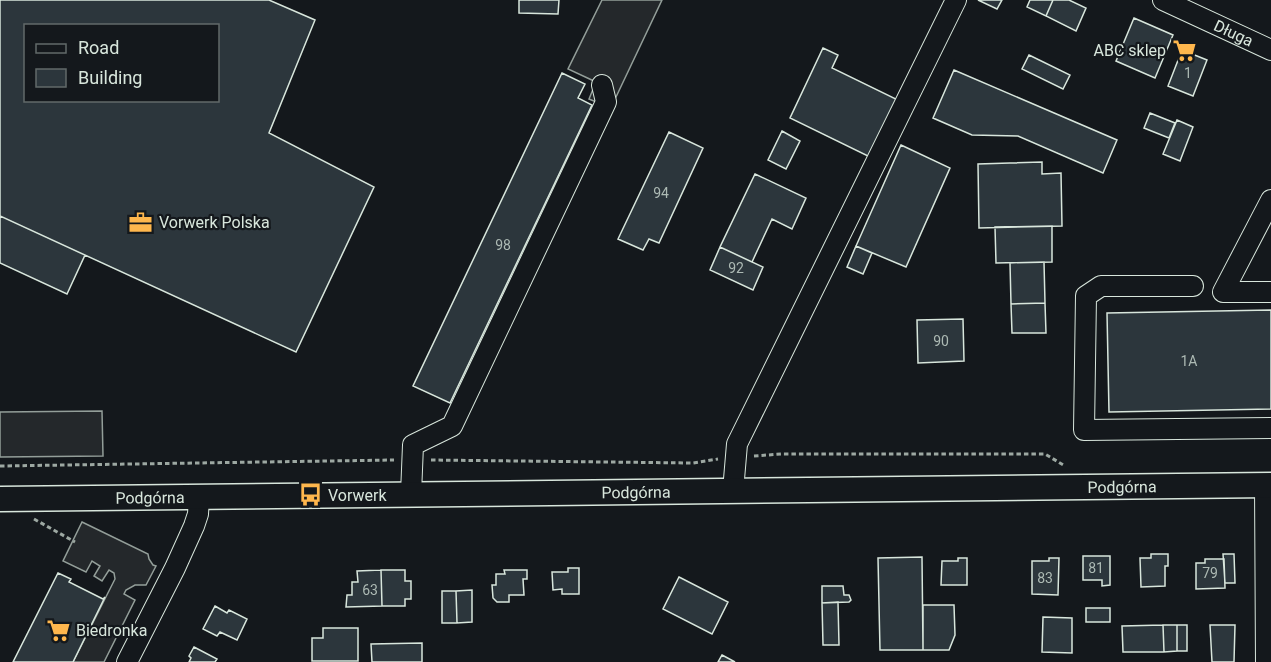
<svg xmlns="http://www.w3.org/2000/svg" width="1271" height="662" font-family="Roboto,sans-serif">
  <rect width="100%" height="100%" fill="#14181c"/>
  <path fill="#24282b" stroke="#939e99" stroke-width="1.5" d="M602,0h60l-55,116 -8,-13 -10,-4 7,-17 -28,-13z
    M102,411l1,45 -103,1v-45z
    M82,522l66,32 1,5 4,6 3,1 -10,19h-11l-9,5 -2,4 11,6 -31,62h-31l42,-83 -1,-6 -5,-3 -7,11 -8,-5 6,-10 -8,-5 -6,11 -23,-11z"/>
  <path fill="#2c363c" stroke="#d8e6dc" stroke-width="1.5" fill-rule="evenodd" d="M0,0h269l46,20 -46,113 105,54 -78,165 -296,-136zM26,26h192v74h-192z
    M519,0h40l-1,14 -39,-1z
    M978,0h24l-5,9z
    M1030,0h23l-7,16 -19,-9z
    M1053,0h16l17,8 -10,23 -30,-15z
    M1134,18l39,17 -18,43 -39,-17z
    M823,48l15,7 -6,13 68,33 -28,57 -82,-40z
    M1182,50l25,10 -14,36 -25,-10z
    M1029,55l41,20 -7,14 -41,-20z
    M954,70l163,70 -14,33 -85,-37 -46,-1 -39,-17z
    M562,73l23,11 -7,14 14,7 -142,298 -37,-17z
    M1150,113l25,10 -6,15 -25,-10z
    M1177,120l16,7 -13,34 -17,-7z
    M782,131l18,10 -14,28 -18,-9z
    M669,132l34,16 -44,95 -10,-4 -6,11 -25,-11z
    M901,145l49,23 -44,99 -50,-21z
    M1042,162v12l19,-1 1,53 -83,2 -1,-64z
    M755,174l51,24 -14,31 -20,-10 -20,43 -32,-15z
    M0,216l85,39 -18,39 -67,-31z
    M1052,226v36l-56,1 -1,-36z
    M856,246l16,7 -9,21 -16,-7z
    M720,247l43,20 -10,23 -43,-20z
    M1044,262l1,41 -34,1 -1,-41z
    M1045,303l1,30h-34l-1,-29z
    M1271,310v99l-162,3 -2,-99z
    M963,319l1,42 -46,2 -1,-43z
    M1151,554h17v12h-3v20l-24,1 -1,-29h11z
    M1223,554h11l1,29h-10z
    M1083,556h27v29l-8,1v-6h-19z
    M922,557l1,93h-43l-2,-92z
    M958,558h9v27h-26l1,-24h16z
    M1049,558h10l-1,37 -26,-1v-33h17z
    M1205,559h19l1,29 -29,1v-26h9z
    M568,568h11v26h-17v-5l-9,1 -1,-18h16z
    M381,570l1,36 -36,1 1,-12h5v-13h6l-1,-11z
    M381,570h24v11h6v18h-6v7h-23z
    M504,570h23v9h-4l1,16h-15v7h-12l-4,-4 -1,-13h4v-11h9z
    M58,573l13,6 -2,3 34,17 2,-2 -32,65h-60z
    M679,577l49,25 -16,32 -49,-25z
    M822,586h21l1,9h5l2,5 -2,2 -27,1z
    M472,590v32l-15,1 -1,-32z
    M442,591h14l1,32h-15z
    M838,602l1,43h-16l-1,-42z
    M923,605h31l1,30 -6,15h-26z
    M215,606l12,7 2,-3 18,9 -10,21 -17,-8 -3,4 -14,-7z
    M1086,608h24v14h-24z
    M1043,617l29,1v35l-30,-1z
    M1163,625h14v26l-13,1z
    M1163,625l1,27h-41l-1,-26z
    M1177,625h10v26h-10z
    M1210,625h25l-1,37h-22z
    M323,628h35v33h-46v-23h11z
    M422,643v19h-50l-1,-18z
    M194,647l23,12 -2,3h-26l2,-4 -2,-2z
    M722,655l13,7h-17z"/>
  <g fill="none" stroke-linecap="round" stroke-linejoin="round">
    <defs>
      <g id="minor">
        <path id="s1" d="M1163,0l108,50"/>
        <path d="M1271,200l-48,92h48"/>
        <path d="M1193,286h-92l-15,10 -2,134 187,-2"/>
        <path d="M1265,485l1,177"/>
        <path d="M733,491l4,-47 219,-444"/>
        <path d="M411,494l2,-49 39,-19 154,-324 -4,-17"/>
        <path d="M127,662l48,-94 19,-42 4,-12 1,-17"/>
      </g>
      <g id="major">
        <path id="s2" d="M0,499l1271,-14"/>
      </g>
    </defs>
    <use href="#minor" stroke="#d8e6dc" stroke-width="22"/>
    <use href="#major" stroke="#d8e6dc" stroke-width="27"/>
    <path stroke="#9da8a2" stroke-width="3" stroke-dasharray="4.5 3" stroke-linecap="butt" d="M754,456l27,-2h264l20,12
      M431,460l262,3 25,-4
      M0,466l394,-6
      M34,519l41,23"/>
    <use href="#minor" stroke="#14181c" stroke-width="20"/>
    <use href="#major" stroke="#14181c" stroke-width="24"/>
  </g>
  <defs>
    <symbol id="supermarket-bare" viewBox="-9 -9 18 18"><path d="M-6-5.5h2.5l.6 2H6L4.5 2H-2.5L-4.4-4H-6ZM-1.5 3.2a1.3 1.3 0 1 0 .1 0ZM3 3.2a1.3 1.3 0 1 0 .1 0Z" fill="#ffb74d" stroke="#14181c" stroke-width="2.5" paint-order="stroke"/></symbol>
    <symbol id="office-bare" viewBox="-9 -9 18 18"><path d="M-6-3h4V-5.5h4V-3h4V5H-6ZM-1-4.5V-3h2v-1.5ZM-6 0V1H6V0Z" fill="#ffb74d" stroke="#14181c" stroke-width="2.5" paint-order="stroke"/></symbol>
    <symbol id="bus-bare" viewBox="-9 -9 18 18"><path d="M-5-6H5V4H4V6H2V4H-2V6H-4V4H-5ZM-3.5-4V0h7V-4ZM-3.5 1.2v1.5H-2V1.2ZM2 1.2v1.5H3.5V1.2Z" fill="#ffb74d" stroke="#14181c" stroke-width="2.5" paint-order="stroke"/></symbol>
  </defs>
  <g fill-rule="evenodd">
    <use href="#supermarket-bare" x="1168" y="34" width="33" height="33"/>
    <use href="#office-bare" x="124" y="206" width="33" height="33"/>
    <use href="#bus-bare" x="294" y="478" width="33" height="33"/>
    <use href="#supermarket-bare" x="42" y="614" width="33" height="33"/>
  </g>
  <g text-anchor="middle" stroke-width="4.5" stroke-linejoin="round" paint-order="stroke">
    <g font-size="14" fill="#adbab4">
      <text x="1188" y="78">1</text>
      <text x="661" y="198">94</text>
      <text x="503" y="250">98</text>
      <text x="736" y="273">92</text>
      <text x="941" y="346">90</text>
      <text x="1189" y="366">1A</text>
      <text x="1096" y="573">81</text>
      <text x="1210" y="578">79</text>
      <text x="1045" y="583">83</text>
      <text x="370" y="595">63</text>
    </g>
    <g font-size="16" fill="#d8e6dc" stroke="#14181c">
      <text dy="6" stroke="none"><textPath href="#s1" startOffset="78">Długa</textPath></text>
      <text dy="6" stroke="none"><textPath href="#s2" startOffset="1122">Podgórna</textPath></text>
      <text dy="6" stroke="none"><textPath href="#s2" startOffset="636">Podgórna</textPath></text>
      <text dy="6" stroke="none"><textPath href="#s2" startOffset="150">Podgórna</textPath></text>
    </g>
    <g font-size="16" fill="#d8e6dc" stroke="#14181c" text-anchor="start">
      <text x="1166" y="56" text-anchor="end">ABC sklep</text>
      <text x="159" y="228">Vorwerk Polska</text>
      <text x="328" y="501">Vorwerk</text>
      <text x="76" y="636">Biedronka</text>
    </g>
  </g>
  <rect x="24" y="24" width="195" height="78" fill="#14181c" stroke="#626a69" stroke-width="1.5"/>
  <rect x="36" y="44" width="30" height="9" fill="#14181c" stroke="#626a69" stroke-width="1.5"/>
  <text x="78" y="54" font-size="18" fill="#d8e6dc">Road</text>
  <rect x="36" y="69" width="30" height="18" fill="#2c363c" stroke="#626a69" stroke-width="1.5"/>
  <text x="78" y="84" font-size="18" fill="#d8e6dc">Building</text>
</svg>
